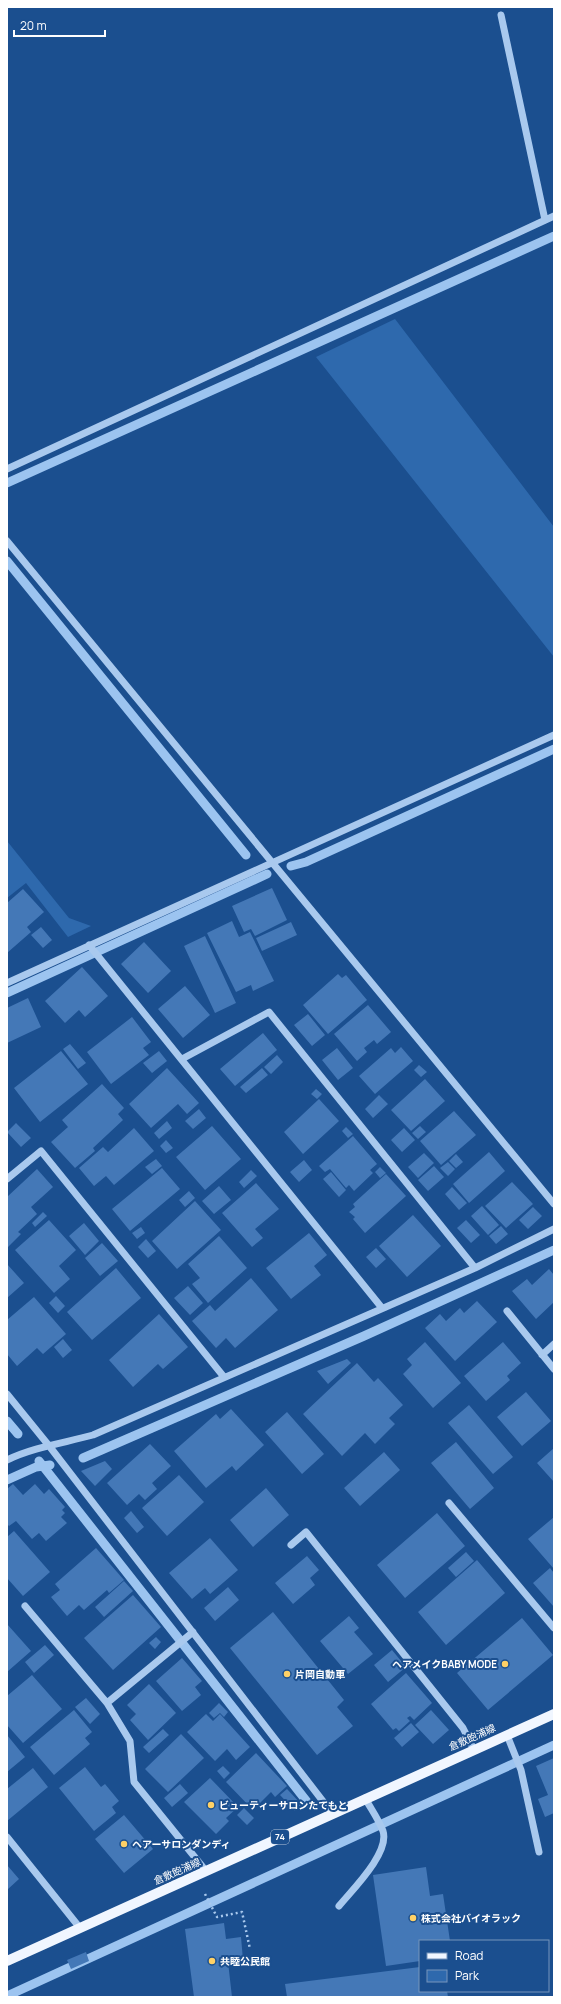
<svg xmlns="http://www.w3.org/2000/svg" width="561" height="2004" font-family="Manrope,'Noto Sans JP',sans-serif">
  <rect width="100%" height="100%" fill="#1b4f8f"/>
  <path fill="#2e69ad" d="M395,319l159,208v130l-238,-300z
    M7,841l62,77 22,8 -23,11 -42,-54 -19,15z"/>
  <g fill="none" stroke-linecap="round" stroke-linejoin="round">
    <path stroke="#9cc4f0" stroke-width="9" d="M7,483l547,-247
      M7,561l239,294
      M291,866l15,-4 248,-113
      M7,993l260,-119
      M7,1421l11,13
      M83,1458l281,-122 190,-86
      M39,1461l269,342
      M7,1480l29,-13 14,-2
      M7,1996l547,-251"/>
  </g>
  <path fill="#4478b7" d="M272,888l15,32 -32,16 -4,-7 -7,3 -12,-26z
    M23,889l21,23 -17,15 4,5 -24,21v-50z
    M232,921l7,16 11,-5 24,49 -21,10 -2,-6 -15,7 -29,-59z
    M291,922l6,13 -35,16 -6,-13z
    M41,927l11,13 -9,8 -12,-13z
    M205,936l31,67 -21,10 -31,-67z
    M144,942l27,29 -23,22 -27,-29z
    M82,967l26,29 -23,21 -6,-7 -14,13 -20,-22z
    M338,974l4,4 4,-3 21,25 -39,34 -25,-29z
    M185,986l25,29 -27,23 -25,-29z
    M28,998l13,29 -34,16v-35z
    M368,1005l23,27 -14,12 -3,-4 -10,8 3,4 -10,9 -23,-27z
    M308,1014l17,21 -13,11 -18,-21z
    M132,1017l19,25 -8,6 6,7 -38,29 -24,-32z
    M263,1033l14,17 -42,36 -15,-17z
    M70,1044l16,19 -8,6 -15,-20z
    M401,1047l12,14 -38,33 -16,-18 32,-28 4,5z
    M337,1048l16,20 -15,12 -16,-20z
    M61,1051l27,33 -48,38 -26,-34z
    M159,1051l8,10 -15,12 -9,-10z
    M277,1055l6,7 -12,12 -7,-7z
    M419,1065l8,7 -6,5 -7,-7z
    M167,1068l32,35 -12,11 -9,-10 -27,24 -22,-24z
    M262,1068l6,7 -22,18 -6,-6z
    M425,1079l20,22 -34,30 -20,-21z
    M102,1084l22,24 -6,6 5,6 -30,28 2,3 -20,17 -24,-26 17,-15 -6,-7z
    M316,1089l6,5 -5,5 -6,-5z
    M379,1095l9,9 -15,14 -8,-9z
    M319,1099l20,22 -36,33 -19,-22z
    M199,1109l7,9 -13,11 -8,-8z
    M454,1111l22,24 -35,30 -21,-24z
    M167,1121l5,7 -13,11 -5,-6z
    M16,1123l15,15 -10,9 -14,-15z
    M212,1126l29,33 -36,31 -29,-33z
    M420,1126l6,6 -8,7 -6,-6z
    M346,1127l7,7 -5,4 -6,-7z
    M134,1128l20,23 -40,34 -8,-9 -12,10 -15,-18 24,-21 5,5z
    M404,1128l11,12 -13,12 -11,-12z
    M353,1136l24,28 -7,6 3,3 -19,18 -5,-6 -3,3 -16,-19 -5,3 -6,-6z
    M166,1140l7,8 -7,5 -6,-7z
    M489,1152l16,19 -36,32 -16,-19z
    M424,1153l10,10 -16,15 -10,-11z
    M456,1154l7,8 -7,6 -7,-7z
    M156,1159l6,7 -10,8 -7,-7z
    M304,1160l8,10 -13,12 -9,-10z
    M448,1162l7,7 -7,7 -8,-8z
    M434,1166l10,11 -16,14 -10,-11z
    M380,1167l6,6 -6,5 -5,-6z
    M162,1168l18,21 -50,42 -18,-22z
    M37,1169l16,18 -22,20 6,7 -19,18 3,2 -14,14v-51z
    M251,1170l6,6 -13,12 -5,-6z
    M331,1172l15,18 -7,7 -16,-18z
    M386,1174l20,22 -41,37 -12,-14 2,-2 -6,-5 6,-5 -2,-3z
    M512,1182l21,22 -27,24 -21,-22z
    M256,1183l23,26 -24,20 8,9 -11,9 -30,-34z
    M219,1186l12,14 -17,14 -12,-13z
    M452,1187l15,16 -8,7 -14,-16z
    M189,1191l6,7 -10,9 -6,-7z
    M195,1201l26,29 -44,39 -25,-28z
    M482,1206l17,19 -11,10 -17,-19z
    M533,1207l9,9 -14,13 -9,-9z
    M43,1212l4,4 -12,11 -3,-4z
    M413,1215l28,31 -34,31 -28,-31z
    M49,1220l27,30 -17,16 11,13 -16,14 -39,-43z
    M466,1220l14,15 -9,8 -14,-15z
    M84,1223l15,18 -14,14 -16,-19z
    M501,1226l7,8 -12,10 -7,-8z
    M141,1227l4,6 -8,6 -5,-6z
    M309,1233l18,22 -13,11 7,9 -30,24 -25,-31z
    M219,1236l28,32 -39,35 -16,-19 8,-6 -12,-14z
    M146,1239l10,12 -8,7 -10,-11z
    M102,1243l16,18 -18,15 -15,-18z
    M376,1248l10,11 -10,9 -10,-11z
    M7,1264l17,19 -17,15z
    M116,1268l25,30 -49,42 -25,-28z
    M549,1269l5,6v27l-18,17 -24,-28 15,-12 5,6z
    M251,1278l27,32 -43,38 -9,-10 -10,10 -24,-27 18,-16 5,6z
    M188,1286l15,17 -13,12 -16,-17z
    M56,1296l9,10 -7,7 -9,-10z
    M34,1297l32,37 -23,20 -6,-6 -20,18 -10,-12v-34z
    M477,1301l20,21 -42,39 -30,-33 15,-14 6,7 14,-13 4,5z
    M159,1314l29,33 -25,22 -5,-5 -25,23 -24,-27z
    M63,1339l9,11 -9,8 -9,-11z
    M425,1342l36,41 -28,25 -30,-34 9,-9 -5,-6z
    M503,1342l18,21 -14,13 3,4 -24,21 -22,-25z
    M347,1359l4,4 -23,21 -11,-13z
    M357,1363l17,19 4,-4 25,27 -14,13 6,6 -20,20 -10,-11 -23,23 -39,-42z
    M526,1392l25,29 -29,25 -25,-29z
    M469,1405l44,52 -20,17 -45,-51z
    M231,1409l33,36 -28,26 -4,-5 -26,22 -32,-37 42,-37 4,5z
    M287,1412l37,42 -22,20 -37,-42z
    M456,1442l38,46 -24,21 -39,-46z
    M150,1444l21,22 -19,17 5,6 -12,11 -6,-6 -12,11 -20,-22z
    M554,1448v34l-17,-19z
    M384,1452l16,18 -40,36 -16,-18z
    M105,1461l7,8 -17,17 -14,-15z
    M179,1475l25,27 -37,34 -25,-28z
    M13,1484l10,11 12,-11 9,10 5,-5 16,18 -3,3 3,3 -4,4 6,6 -21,18 -7,-8 -7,6 -16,-18 -7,5 -2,-2v-35z
    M266,1488l23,27 -36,32 -23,-27z
    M131,1511l13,16 -7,6 -13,-15z
    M437,1513l28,33 -60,52 -28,-33z
    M554,1517v52l-26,-30z
    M14,1531l36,41 -27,24 -16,-18v-41z
    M210,1538l28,32 -28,24 -5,-6 -13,11 -23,-26z
    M96,1548l28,32 -15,13 -2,-3 -23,20 -5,-5 -12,11 -16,-19 9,-7 -5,-6z
    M466,1552l8,9 -18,16 -8,-9z
    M307,1556l12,14 -9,8 5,7 -22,19 -18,-21z
    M477,1560l28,33 -59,52 -28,-33z
    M550,1568l4,5v34l-21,-24z
    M124,1581l9,10 -29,26 -9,-10z
    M228,1587l11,13 -24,21 -11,-13z
    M133,1595l28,32 -48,43 -29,-32z
    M273,1612l71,88 -7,7 16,19 -36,29 -87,-107z
    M349,1616l10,12 -5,4 19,22 -25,20 -28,-33z
    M522,1618l31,37 -65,55 -31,-37z
    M7,1624l24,27 -24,21z
    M156,1637l5,5 -6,7 -6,-6z
    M45,1645l9,10 -20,18 -9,-11z
    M392,1650l14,17 -18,15 -14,-17z
    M182,1658l20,23 -7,6 6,8 -19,16 -26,-30z
    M406,1673l26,30 -18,17 -4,-4 -3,2 3,3 -11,10 -3,-3 -3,2 -22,-26z
    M32,1675l30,34 -39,34 -16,-18v-29z
    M149,1684l27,29 -28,27 -18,-20 6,-6 -9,-9z
    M86,1698l14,16 -10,10 -15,-17z
    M219,1703l9,9 -4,5 -4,-4 -6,5 -5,-5z
    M74,1710l18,22 -7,6 5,6 -36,31 -24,-28z
    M431,1710l18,20 -16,14 -18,-19z
    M206,1714l7,7 7,-7 30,33 -14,13 -9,-11 -12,12 -28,-29z
    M411,1723l8,9 -17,15 -8,-9z
    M163,1729l6,6 -20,18 -6,-6z
    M181,1734l23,24 -36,34 -23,-23z
    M7,1735l18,22 -18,15z
    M256,1753l31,33 -12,11 -4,-5 -18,18 -27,-28z
    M554,1758v55l-9,4 -7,-18 10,-4 -12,-29z
    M223,1766l7,7 -6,6 -7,-8z
    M85,1767l16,20 4,-3 14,17 -7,6 4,6 -22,18 -35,-43z
    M33,1768l15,19 -41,34v-32z
    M210,1778l28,29 -12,11 3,3 -13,13 -32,-32z
    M180,1784l8,9 -16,14 -8,-9z
    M287,1789l15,16 -7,6 -15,-16z
    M244,1808l10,10 -7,7 -10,-10z
    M124,1815l29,34 -29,24 -29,-34z
    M7,1865l12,14 -12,11z
    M426,1867l4,29 13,-2 7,47h-30v20l-34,5 -13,-91z
    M224,1923l2,16 15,-2 2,23 -15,2 4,35h-38l-9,-68z
    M86,1952l3,9 -18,8 -4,-9z
    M420,1967v24h27l1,6h-161l-2,-13z"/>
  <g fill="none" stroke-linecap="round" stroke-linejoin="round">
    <path stroke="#a9c9ee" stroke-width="2.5" stroke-dasharray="2 3" stroke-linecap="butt" d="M205,1894l12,23 25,-5 8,37"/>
    <path stroke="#a9c9ee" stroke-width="7" d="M501,15l44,205
      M7,469l547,-253
      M7,541l547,663
      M89,945l293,363
      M7,983l547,-248
      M182,1059l87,-47 206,256
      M7,1179l34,-28 183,226
      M507,1311l47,58
      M542,1355l12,-11
      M7,1394l43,53 282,366
      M7,1460c27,-13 57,-17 86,-25l382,-167 79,-39
      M449,1503l105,125
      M291,1545l15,-13 157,196 11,22
      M25,1606l82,97 86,-71
      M107,1703l23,38 4,41 72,89
      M507,1735l14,35 18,82
      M7,1837l73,91
      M339,1906c13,-16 51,-53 44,-75 -4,-11 -12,-22 -18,-33"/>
    <path stroke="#f0f6ff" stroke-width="10" d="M7,1961l547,-247"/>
  </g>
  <g fill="#ffd166" stroke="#1b4f8f" stroke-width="1.5">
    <circle cx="505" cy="1664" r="4"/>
    <circle cx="287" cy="1674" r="4"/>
    <circle cx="211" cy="1805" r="4"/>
    <circle cx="124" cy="1844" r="4"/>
    <circle cx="413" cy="1918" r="4"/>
    <circle cx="212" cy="1961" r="4"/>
  </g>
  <g text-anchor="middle" stroke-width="4" stroke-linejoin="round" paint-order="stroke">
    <rect fill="#1b4f8f" stroke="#bbcadd" stroke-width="1" x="271" y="1830" width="18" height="14" rx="3"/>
    <g font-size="9" font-weight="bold" fill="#fff">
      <text x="280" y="1840">74</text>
    </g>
    <g font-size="10" font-weight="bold" fill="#fff" stroke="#1b4f8f" text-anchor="start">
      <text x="497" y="1668" text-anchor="end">ヘアメイクBABY MODE</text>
      <text x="295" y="1678">片岡自動車</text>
      <text x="219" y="1809">ビューティーサロンたてもと</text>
      <text x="132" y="1848">ヘアーサロンダンディ</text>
      <text x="421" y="1922">株式会社バイオラック</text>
      <text x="220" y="1965">共睦公民館</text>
    </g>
    <g font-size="10" fill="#fff" stroke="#1b4f8f">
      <text transform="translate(472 1737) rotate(-24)" y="4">倉敷飽浦線</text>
      <text transform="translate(177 1871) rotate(-24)" y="4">倉敷飽浦線</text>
    </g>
  </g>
  <rect width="561" height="2004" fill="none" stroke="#ffffff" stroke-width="16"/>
  <rect x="419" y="1940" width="130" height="52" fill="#1b4f8f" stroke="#7695bc"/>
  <rect x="427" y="1953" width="20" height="6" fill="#f0f6ff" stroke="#7695bc"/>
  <text x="455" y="1960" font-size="12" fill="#ffffff">Road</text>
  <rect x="427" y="1970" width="20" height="12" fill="#2e69ad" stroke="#7695bc"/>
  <text x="455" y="1980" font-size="12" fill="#ffffff">Park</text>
  <path d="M14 30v6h91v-6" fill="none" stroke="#ffffff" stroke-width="2"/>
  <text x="20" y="30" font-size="12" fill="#ffffff" stroke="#1b4f8f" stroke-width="3" paint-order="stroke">20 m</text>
</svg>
